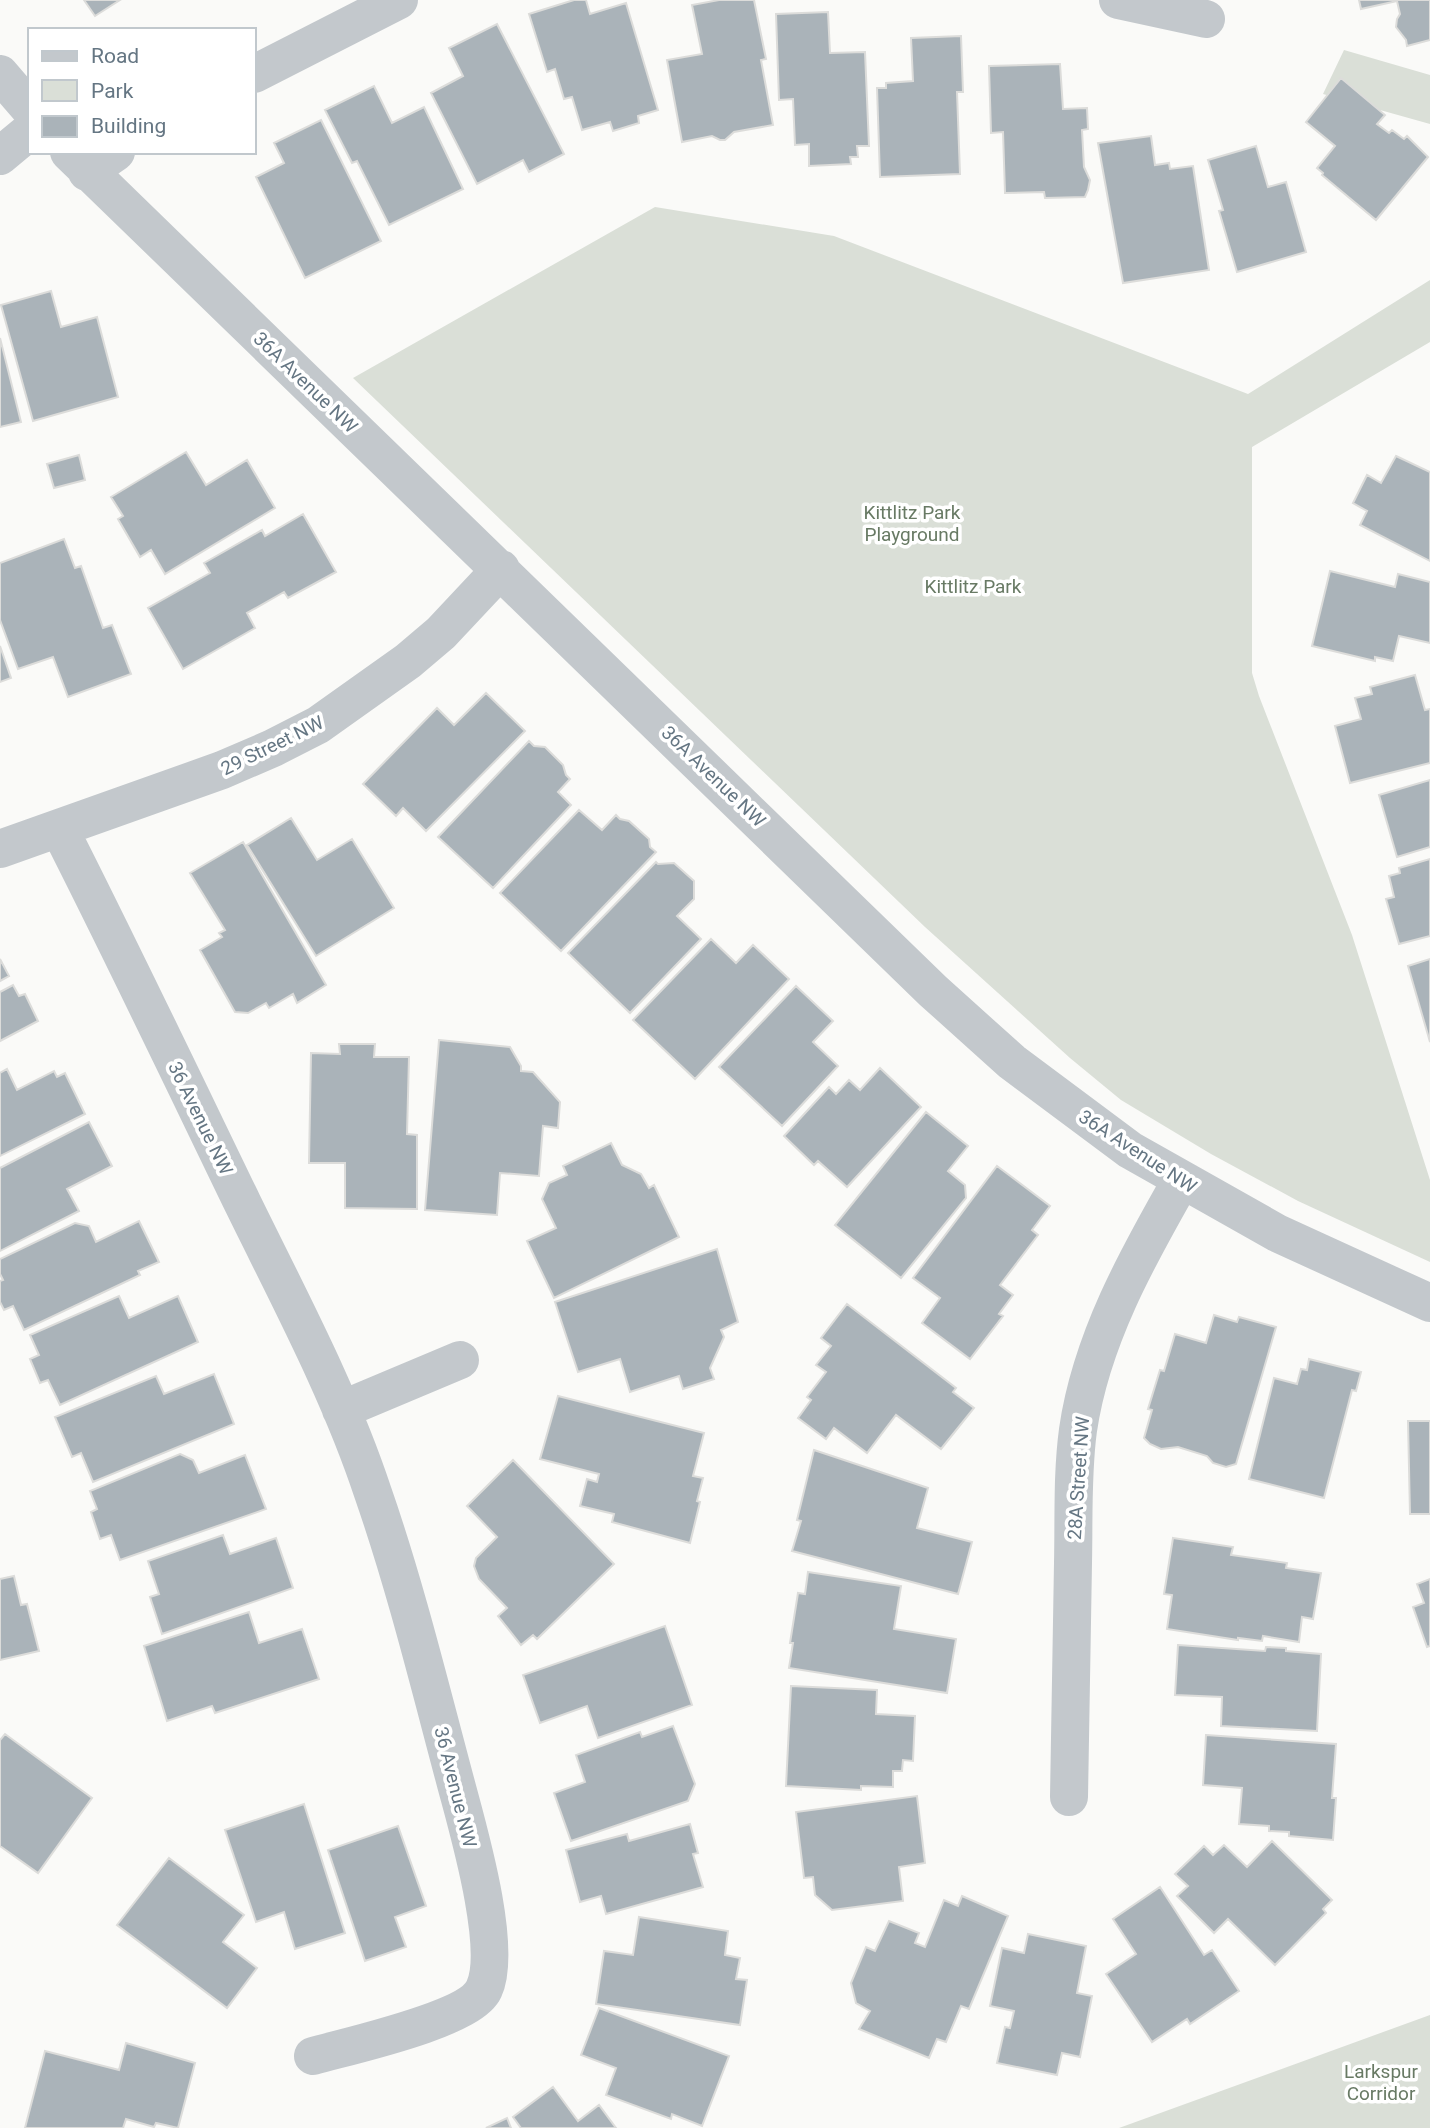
<svg xmlns="http://www.w3.org/2000/svg" width="1430" height="2128" font-family="Roboto,sans-serif">
  <rect width="100%" height="100%" fill="#fafaf8"/>
  <path fill="#dadfd7" d="M1344,50l86,25v49l-107,-30z
    M655,207l179,29 414,158 182,-114v62l-178,105v226l7,23 93,239 78,245v82l-132,-61 -87,-47 -90,-54 -51,-42 -145,-131 -572,-549z
    M1430,2015v113h-311z"/>
  <path fill="#aab3b9" stroke="#dcdcda" stroke-width="2" d="M84,0h36l-25,16z
    M574,0h12l4,14 36,-11 32,107 -20,6 1,7 -26,8 -3,-9 -28,8 -10,-33 -8,2 -9,-30 -8,3 -18,-58z
    M719,0h35l12,59 -5,1 12,65 -39,7 -9,8h-5l-8,-4 -30,6 -15,-82 35,-6 -10,-49z
    M1359,0h71v40l-23,6 -1,-6 -10,-13 1,-8 3,-5 -3,-13 -36,8z
    M828,12l2,41 35,-1 4,94h-12l1,11h-8l1,7 -42,2v-22l-14,1 -2,-46 -14,1 -3,-86z
    M497,24l67,130 -35,18 -6,-12 -46,24 -46,-91 32,-17 -14,-28z
    M961,36l2,56h-6l3,82 -80,3 -3,-89h9v-5l27,-2 -2,-43z
    M1060,64l3,45 24,-1 1,21 -6,1 2,37 6,13 -2,10 -3,7 -40,1 -1,-6 -39,1 -2,-61 -12,1 -2,-67z
    M1341,78l44,37 -8,9 12,9 3,-3 12,9 3,-3 21,21 -52,63 -54,-45 1,-2 -6,-5 18,-22 -29,-24z
    M374,86l18,37 32,-16 39,82 -74,36 -32,-64 -5,2 -27,-53z
    M321,120l60,121 -76,37 -49,-101 28,-14 -10,-20z
    M1151,136l4,29 14,-2 1,6 23,-3 16,104 -86,13 -25,-140z
    M1256,146l12,41 18,-5 20,70 -69,20 -18,-61 4,-1 -15,-50z
    M51,291l10,36 36,-10 21,80 -85,24 -32,-116z
    M0,338l21,84 -21,5z
    M186,452l20,33 41,-25 28,48 -110,66 -14,-24 -11,7 -22,-38 5,-3 -12,-19z
    M79,455l6,25 -31,8 -7,-24z
    M1396,456l34,16v89l-70,-36 7,-14 -14,-8 14,-28 14,8z
    M303,514l33,58 -48,26 -4,-6 -37,21 8,15 -72,41 -35,-61 62,-35 -6,-10 58,-33 3,6z
    M64,539l11,29 6,-2 22,62 9,-3 19,49 -63,23 -15,-40 -35,12 -18,-49v-57z
    M1330,571l65,16 3,-13 32,8v61l-31,-7 -6,25 -18,-4v4l-63,-15z
    M0,646l11,32 -11,4z
    M1415,675l10,35 5,-1v54l-80,20 -15,-57 26,-7 -6,-21 17,-4 -2,-7z
    M486,693l39,38 -99,100 -23,-23 -7,8 -33,-32 74,-76 17,17z
    M529,741l5,5 11,1 18,18 3,10 4,4 -12,13 13,13 -78,83 -55,-51z
    M1430,780v67l-33,10 -18,-62z
    M579,810l23,20 14,-15 4,4 9,2 20,18 1,8 6,5 -95,99 -61,-58z
    M291,818l26,42 35,-21 42,69 -78,48 -69,-111z
    M243,842l83,143 -29,18 -4,-9 -24,14 -3,-5 -18,10 -13,-1 -35,-62 22,-13 -3,-4 6,-3 -35,-57z
    M1430,859v77l-31,8 -13,-45 8,-2 -5,-21 11,-3 -1,-5z
    M656,862l2,2 16,-1 20,18v18l-17,17 24,23 -71,74 -62,-60z
    M711,939l25,24 17,-18 36,34 -94,100 -62,-59z
    M0,959l9,17 -9,5z
    M1430,959v83l-22,-76z
    M13,985l6,11 6,-2 13,27 -38,20v-49z
    M796,986l37,35 -20,21 25,24 -56,60 -63,-59z
    M439,1040l71,7 11,19v5l12,1 27,30 -2,26 -15,-2 -4,50 -39,-3 -3,42 -72,-5z
    M339,1044h36l-1,13h35l-2,77 10,1v74l-72,-1v-45h-36l2,-110 29,1z
    M880,1068l41,39 -74,80 -29,-26 -4,4 -30,-29 45,-49 7,7 13,-14 11,10z
    M7,1069l10,21 37,-19 3,6 8,-4 20,41 -85,42v-83z
    M926,1112l42,34 -20,25 17,14 1,13 -65,80 -66,-53z
    M89,1122l23,44 -45,23 12,22 -79,40v-83z
    M611,1143l11,22 19,9 8,14 5,-3 25,52 -125,61 -27,-57 29,-13 -14,-29 7,-16 18,-8 -4,-9z
    M997,1166l53,40 -18,24 6,5 -38,50 13,10 -14,19 4,2 -33,43 -48,-36 18,-25 -27,-20z
    M139,1221l20,41 -21,9 2,4 -116,55 -11,-24 -9,4 -4,-8v-21l3,-1 -3,-6v-15l75,-36 14,3 7,16z
    M717,1249l21,73 -17,8 3,7 -14,31 4,11 -31,10 -4,-13 -49,16 -10,-33 -42,13 -23,-70z
    M119,1296l10,22 49,-22 20,46 -138,63 -12,-25 -8,3 -10,-24 9,-4 -9,-20z
    M847,1304l109,84 -3,4 21,16 -33,41 -45,-34 -29,38 -33,-25 -8,11 -28,-21 13,-18 -4,-3 19,-25 -10,-7 15,-19 -10,-8z
    M1214,1315l23,7 2,-5 37,10 -40,137 -10,3 -13,-4 -6,-7 -29,-9 -17,2 -11,-5 -6,-6 8,-28 -4,-1 12,-39 4,1 11,-37 31,9z
    M1309,1359l52,13 -5,19 -4,-1 -28,108 -75,-19 25,-101 23,6 4,-15 6,1z
    M214,1374l20,50 -141,58 -12,-29 -9,4 -17,-40 101,-41 8,18z
    M558,1396l146,37 -11,43 10,2 -6,23 3,1 -10,41 -78,-21 2,-8 -34,-8 7,-27 10,3 2,-8 -59,-15z
    M1408,1421h22v93h-20z
    M814,1450l114,38 -11,40 55,14 -14,52 -166,-43 9,-30 -4,-1z
    M180,1454l13,6 6,13 46,-18 21,54 -146,51 -9,-25 -11,4 -9,-27 6,-3 -7,-18z
    M513,1460l101,104 -77,75 -4,-4 -12,10 -23,-29 9,-8 -28,-29 -5,-13 2,-8 21,-21 -30,-31z
    M223,1535l7,19 46,-16 17,50 -131,46 -12,-37 9,-3 -11,-33z
    M1173,1538l60,9 -2,8 56,8 -1,5 35,5 -8,46 -11,-2 -3,25 -36,-6 -1,5 -24,-3v2l-71,-11 5,-34 -8,-1z
    M808,1572l93,14 -7,43 62,10 -9,54 -158,-25 4,-25h-3l8,-50 7,1z
    M14,1576l7,29 6,-1 12,47 -39,9v-81z
    M1430,1579v67l-3,1 -14,-40 11,-4 -7,-19z
    M249,1612l10,31 43,-14 17,50 -104,34 -3,-7 -45,15 -23,-75z
    M665,1626l27,79 -94,33 -11,-32 -47,17 -17,-48z
    M1178,1645l87,6 1,-4 20,1v3l35,3 -4,77 -96,-5 1,-29 -47,-2z
    M791,1686l86,4 -1,24 39,2 -2,45 -10,-1 -1,11h-9v16l-32,-1v4l-75,-4z
    M673,1726l22,58 -7,17 -117,40 -17,-48 31,-11 -9,-27 64,-23 2,5z
    M5,1734l87,64 -54,75 -38,-27v-106z
    M1206,1735l130,9 -4,54h4l-3,42 -44,-4v-4l-20,-1v-5l-30,-2 3,-36 -39,-3z
    M917,1796l8,67 -26,4 4,34 -71,9 -17,-15 -2,-18 -9,1 -8,-66z
    M304,1804l41,129 -50,16 -11,-37 -28,10 -31,-92z
    M690,1824l8,29 -5,1 10,33 -97,27 -5,-18 -21,6 -14,-52 61,-16 2,7z
    M398,1826l28,80 -31,11 11,30 -41,14 -37,-111z
    M1272,1841l60,59 -9,9 3,4 -51,52 -47,-46 -14,14 -37,-37 11,-10 -13,-12 29,-28 9,9 11,-10 23,22z
    M169,1858l75,57 -21,27 34,26 -30,40 -110,-83z
    M1160,1887l44,68 8,-5 27,41 -49,33 -3,-5 -35,23 -46,-68 30,-20 -23,-35z
    M962,1896l46,20 -39,93 -8,-3 -15,36 -9,-3 -8,19 -70,-29 11,-18 -14,-8 -5,-20 15,-36 9,4 14,-30 30,12 -4,10 10,4 19,-47 14,6z
    M639,1917l89,14 -3,24 15,3 -4,21 11,1 -7,45 -144,-21 8,-53 29,4z
    M1028,1934l58,12 -9,47 15,3 -12,61 -18,-4 -5,22 -60,-12 8,-36 5,1 4,-17 -24,-5 12,-58 22,5z
    M599,2008l130,48 -27,70 -30,-12 -1,5 -65,-24 10,-27 -35,-13z
    M126,2043l69,20 -17,65 -22,-5 -2,4 -28,-8 -3,9h-98l20,-77 74,19z
    M553,2087l25,34 21,-16 17,23h-95l-8,-11z
    M507,2118l4,10h-25z"/>
  <g fill="none" stroke-linecap="round" stroke-linejoin="round">
    <path stroke="#c3c8cc" stroke-width="38" d="M1118,0l88,19
      M0,74l30,35
      M254,74l145,-74
      M69,152l864,839 79,71 118,88 147,83 153,70
      M0,156l30,-25
      M87,172l29,-20
      M59,828c63,124 123,250 184,376 46,94 97,189 130,289 33,95 57,194 83,291 12,45 47,164 28,205 -14,31 -136,57 -171,67
      M0,849l222,-79 51,-22 45,-23 90,-64 33,-28 60,-64
      M341,1410l119,-50
      M1069,1797c1,-78 3,-156 4,-234 1,-44 -1,-89 5,-133 13,-90 59,-172 103,-249"/>
  </g>
  <g text-anchor="middle" stroke-width="7" stroke-linejoin="round" paint-order="stroke">
    <g font-size="19" fill="#657683" stroke="#fff">
      <text transform="translate(306 382) rotate(44)" y="7">36A Avenue NW</text>
      <text transform="translate(272 745) rotate(-26)" y="7">29 Street NW</text>
      <text transform="translate(714 776) rotate(44)" y="7">36A Avenue NW</text>
      <text transform="translate(201 1118) rotate(64)" y="7">36 Avenue NW</text>
      <text transform="translate(1138 1151) rotate(33)" y="7">36A Avenue NW</text>
      <text transform="translate(1078 1478) rotate(-86)" y="7">28A Street NW</text>
      <text transform="translate(456 1787) rotate(76)" y="7">36 Avenue NW</text>
    </g>
    <g font-size="19" fill="#687a64" stroke="#fff">
      <text x="912" y="519">Kittlitz Park<tspan x="912" dy="22">Playground</tspan></text>
      <text x="973" y="593">Kittlitz Park</text>
      <text x="1381" y="2078">Larkspur<tspan x="1381" dy="22">Corridor</tspan></text>
    </g>
  </g>
  <rect x="28" y="28" width="228" height="126" fill="#ffffff" stroke="#c1c8cd" stroke-width="2"/>
  <rect x="42" y="51" width="35" height="10" fill="#c3c8cc" stroke="#c1c8cd" stroke-width="2"/>
  <text x="91" y="63" font-size="21" fill="#657683">Road</text>
  <rect x="42" y="80" width="35" height="21" fill="#dadfd7" stroke="#c1c8cd" stroke-width="2"/>
  <text x="91" y="98" font-size="21" fill="#657683">Park</text>
  <rect x="42" y="116" width="35" height="21" fill="#aab3b9" stroke="#c1c8cd" stroke-width="2"/>
  <text x="91" y="133" font-size="21" fill="#657683">Building</text>
</svg>
